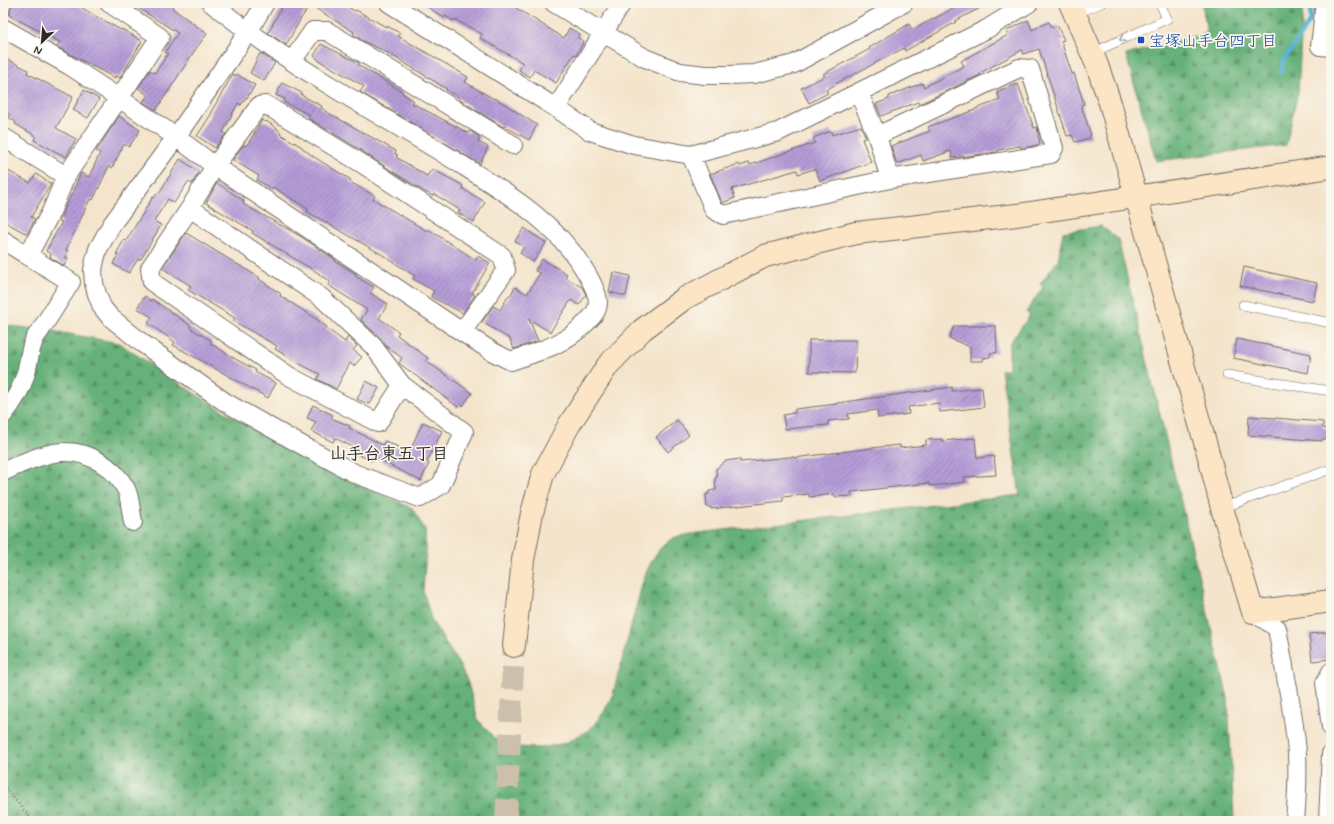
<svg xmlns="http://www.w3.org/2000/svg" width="1334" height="824" font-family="Mynerve,'Klee One',sans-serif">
  <defs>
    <pattern id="forest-firs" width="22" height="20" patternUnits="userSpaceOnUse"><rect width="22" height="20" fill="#66b179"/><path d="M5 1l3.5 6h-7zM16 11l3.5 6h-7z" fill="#549063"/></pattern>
    <pattern id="building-hatch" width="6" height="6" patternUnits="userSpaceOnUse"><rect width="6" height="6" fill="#b59cd8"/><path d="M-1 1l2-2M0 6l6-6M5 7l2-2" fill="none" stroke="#937faf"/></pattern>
  </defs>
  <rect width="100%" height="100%" fill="#fbf7ec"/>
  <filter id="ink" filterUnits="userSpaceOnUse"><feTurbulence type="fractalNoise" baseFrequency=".025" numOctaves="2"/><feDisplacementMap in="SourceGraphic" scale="8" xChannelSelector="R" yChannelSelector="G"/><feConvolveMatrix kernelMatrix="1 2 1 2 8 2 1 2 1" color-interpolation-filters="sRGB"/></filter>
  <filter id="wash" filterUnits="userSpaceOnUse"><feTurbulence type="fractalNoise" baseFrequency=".012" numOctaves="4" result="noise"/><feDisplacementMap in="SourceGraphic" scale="16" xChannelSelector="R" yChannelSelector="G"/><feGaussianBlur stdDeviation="0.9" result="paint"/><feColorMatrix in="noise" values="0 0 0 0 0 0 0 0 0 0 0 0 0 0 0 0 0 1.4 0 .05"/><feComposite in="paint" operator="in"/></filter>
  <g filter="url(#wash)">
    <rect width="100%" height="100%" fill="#f4e4cb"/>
    <path fill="url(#forest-firs)" stroke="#486e52" d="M1202,3h101l-5,90 -12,52 -130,16 -30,-106 81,-22z
      M1101,226l17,13 110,459 6,123h-1231v-496l49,6 67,12 64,43 65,40 82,45 82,37 13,22 1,23 -3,38 9,30 28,45 8,17 10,37 16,18 22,9 24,1 26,-5 24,-14 14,-17 9,-18 30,-113c6,-16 15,-37 33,-44 7,-2 15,-3 22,-4l322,-38 -19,-125 8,-1v-25l21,-29 -4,-3 17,-25 -3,-3 18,-24 5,-28z"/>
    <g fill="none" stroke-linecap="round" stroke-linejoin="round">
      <path stroke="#56b3d4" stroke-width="4.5" d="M1281,73l3,-13 26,-39 1,-18"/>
    </g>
    <g id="blocks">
      <path fill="url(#building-hatch)" d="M13,3h61l28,17h1l18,10 1,-1 20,12 -22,37 -4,-3 -1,3 -58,-31 3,-5 -51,-27 2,-3h-2z
        M130,3h45l-3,5 35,26 -10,13 -41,63 -13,-8 5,-7 -10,-7 12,-18 5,3 13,-19 -3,-2 13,-19z
        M284,3h56l15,8 1,-1 30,17 1,-1 13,7 -2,3 70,41 -3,5 29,17 1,-1 42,27 -8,15 -25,-14 -1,1 -43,-27 1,-1 -15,-9 1,-1 -59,-36 -25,-12 -10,-7 1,-2 -44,-27 -10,15 -14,25 -18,-12z
        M422,3h96l-2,5 48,30 5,-10 11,6 -2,4 6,3 -8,14 -2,-1 -18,29 -22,-13 -4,7 -11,-7 4,-7 -43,-25 2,-4 -28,-15 -1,2 -8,-5 -1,2z
        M964,3h26l-35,18 1,1 -51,29 -1,-3 -61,32 -17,10 2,3 -19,10 -8,-15 24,-12 -2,-2 47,-25 -1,-1 40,-24 3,6z
        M1028,20l4,10 17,-8 3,6 5,-3 7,15 -3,1 11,33 2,-1 10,31 -3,1 10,30h-1v3l-15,4 -3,-7 -5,1 -28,-87 -16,5 -1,-4 -42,23v2l-61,29 -1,-2 -37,14 -5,-12 13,-5v-3l33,-13 2,4 40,-21 -3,-5 47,-26 -2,-4z
        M321,44l38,19 -1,2 45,27 -1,1 12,8 -2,2 56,30 2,-2 10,6 -2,5 10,5 -8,17 -120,-72 4,-6 -46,-26v-1l-4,-3z
        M260,53l15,10 -11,18 -14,-8z
        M3,57l25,13 -1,3 46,24 -17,31 20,11 -10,18 -32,-17 2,-4 -21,-12 1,-2 -8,-5 2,-3 -7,-4z
        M233,74l2,2 1,-2 19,11 -8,13 -1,-1 -5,8 -3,-2 -15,29 3,2 -11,14 -18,-12 15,-23 -1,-1z
        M282,83l20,10 -1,2 21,11 -1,1 4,4 71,40 -1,3 3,1 -2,2 31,19 5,-7 30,16 1,4 22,13 -11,20 -16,-9 2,-3 -26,-16 -1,2 -8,-4 -61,-39v-1l-56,-34 2,-3 -26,-13 1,-3 -9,-4z
        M1018,84l16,44 3,-1 3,17 -16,4h-3l-1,-2 -22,4v2l-46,6 -1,-7 -28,10 -2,-6 -24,9 -6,-18 39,-15 -2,-4 47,-17v-1l25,-9 -3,-9z
        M84,90l15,9 -11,19 -15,-8z
        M119,116l21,14 -11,17 -5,-3 -12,24 -3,-2 -16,34 -3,-1 -24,51 2,1 -3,6 3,1 -4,8 -14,-9 1,-3 -5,-3 16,-29 -3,-1 22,-48 8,4 11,-24 -4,-2z
        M262,120l3,2 1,-1 11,7v1l4,3 -1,2 22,13v1l12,9 37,23 -1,2 25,14 -2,3 54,32 1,-2 48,31 2,-4 12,7 -18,30 3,2 -12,18 -32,-16 3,-6 -21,-12 2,-3 -34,-22 -68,-39 -6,-4 1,-2 -35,-22 -1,2 -15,-9 2,-4 -26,-16 10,-15 2,1 2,-2h1z
        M861,126l5,12 -4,1 9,23 -51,19 -5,-12 -17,5 -1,-4 -65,19 3,9 -13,5 -12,-29 29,-10 1,2 9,-3 1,2 65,-22 -2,-5 18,-7 1,4z
        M180,159l19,13 -7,12 -4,-2 -14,21 -6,-4 -14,22 7,4 -20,34h-3l-9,14 -16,-9 5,-9 -2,-1 8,-14 2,1 27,-44 1,1 4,-6 1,1z
        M3,168l27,15 6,-9 15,10 -20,33 4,2 -8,15 -24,-13z
        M217,183l27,18 -1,3 57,32 36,24 -1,1 21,13 -1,2 19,11 -4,6 18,11 -9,14 20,14 -2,3 31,23 -2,3 46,32 -9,13 -2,-2 -3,3 -58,-43 -1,-1 3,-5 -15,-11 -7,-9 -19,-18 6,-10 -39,-25 2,-4 -11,-6 1,-1 -68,-41 1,-2 -47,-28z
        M524,228l22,15 -13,19 -13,-9 4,-6 -9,-6z
        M186,233l74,45 -1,1 22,15 -1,2 32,20 15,11 -1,1 19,14 3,-5 9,9 -4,4 9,7 -8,9 -4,-3 -14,26 -19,-10 3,-5 -20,-10 -25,-15 2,-3 -42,-24 -2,-1 2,-3 -47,-28 3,-4 -29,-18z
        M542,259l25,15 -2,3 18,11 3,7 -7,10 -8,-5 -21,32 -21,-13 9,22 -24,8 -4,-10 -28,-17 11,-16 7,4 9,-15 1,1 5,-9 12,7 13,-21 -5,-2z
        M1244,267l73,16 -4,18 -73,-15z
        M613,272l17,4 -4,20 -17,-4z
        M145,296l6,5 1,-2 39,27 -1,2 22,13 -2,2 27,17 19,10 -1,2 21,11 -8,15 -95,-53 2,-3 -27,-19 4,-6 -15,-9z
        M954,326h42l1,27h-7v4l-7,1v3h-13v-14l-21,-9z
        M1237,339l74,15 -3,19 -75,-15z
        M809,340h47l-1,33 -46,-1z
        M366,381l13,7 -9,16 -2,-1v1l-11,-5z
        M952,387v4l30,-3 2,19 -44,5 -1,-9 -31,4 1,7 -31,4 -1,-8 -29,4 1,5 -21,2v4l-43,4 -2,-14 12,-2v-4l42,-5v-1z
        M313,405l20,10 -2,3 19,8 -1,2 34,17 2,-4 24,11 14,-30 19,9 -15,31 2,1 -8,18 -47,-24 -2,4 -15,-7 2,-4 -24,-12 -2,4 -22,-11 5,-9 -9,-4z
        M1249,416l74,6v6l8,1v11l-9,-1v2l-74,-6z
        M677,420l12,15 -21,17 -12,-15z
        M975,438l2,20 17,-2 2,19 -32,2 1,5 -35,4 -1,-3 -78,9 1,4 -17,1v-3l-26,3v-3l-26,3v4l-72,8v-2h-4l-1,-13h3v-3l7,-1 -1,-12h2l-1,-9 9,-8 15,-2v3l49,-5h5v1l86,-11 20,-2v3l26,-3v-5l16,-1v2z
        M1331,632v27l-19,2 -3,-27z"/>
    </g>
  </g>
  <g filter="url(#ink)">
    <use href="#blocks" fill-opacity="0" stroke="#716c63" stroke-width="1"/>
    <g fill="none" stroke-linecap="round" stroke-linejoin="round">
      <path stroke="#ccbfab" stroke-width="22" stroke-dasharray="22 11" stroke-linecap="butt" d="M506,821l8,-175"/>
      <defs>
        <path id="lane" d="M1075,14l26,-11
          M1092,53l75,-34 -7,-16
          M1243,305l88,18
          M1227,375l43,7 61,9
          M1222,508l109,-39"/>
        <path id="street" d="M211,3c37,29 75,56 115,80 45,28 91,54 136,82 48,30 96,59 125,109 4,7 11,20 11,28 0,9 -6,15 -12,21 -22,22 -46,28 -75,38l-18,-9 -31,-20 -247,-166 44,-60 7,-1 95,58 141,93 4,14 -44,62
          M265,3l-17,29 -72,105 -64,87 -14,25 -3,11 -2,10 1,13 3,11 5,13 8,10 32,26 83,59 73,41 58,31 64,24 21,-13 23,-53 -62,-47
          M389,3l167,105 34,23 44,14 57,10 87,-23 209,-103 42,-26
          M554,3l91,55 35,14 25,3h24l25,-1 40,-10 110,-61
          M1325,3l-5,43 11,1
          M3,28l67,38 49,32 41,-61 -51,-34
          M292,61l21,-30h14l186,114
          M859,93l18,43
          M556,108l66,-105
          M3,137l63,39
          M691,155l23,55 9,5 167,-36 161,-25 3,-6 -24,-79 -11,-1 -142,68 13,43
          M190,208l132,90 51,48 29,39 -24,38 -89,-47 -137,-94 -2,-14z
          M3,240l22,14 8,-8 18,-34 15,-36 53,-78 57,39 39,29 -25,42
          M3,415c9,-11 18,-25 22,-39 5,-15 4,-33 15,-45l31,-49 -46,-28
          M3,472c18,-9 40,-19 60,-20 26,-1 51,15 63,37 4,7 5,24 7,33
          M1253,612l24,16c7,42 17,83 20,125 1,23 0,46 -2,68
          M1331,672l-6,11 6,44
          M1328,821l3,-67"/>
        <path id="secondary" d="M1070,3l27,62 13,38 98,350 14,55 31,104 78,-11
          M514,646l9,-86 9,-47 11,-39 26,-49 39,-60 34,-35 43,-32 80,-42 91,-23 161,-18 314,-48"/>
      </defs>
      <use href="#lane" stroke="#716c63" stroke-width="10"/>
      <use href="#street" stroke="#716c63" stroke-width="20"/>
      <use href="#secondary" stroke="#716c63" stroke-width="24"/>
      <path stroke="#716c63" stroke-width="2.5" stroke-dasharray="1 3" stroke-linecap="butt" d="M3,785l30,36"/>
      <use href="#lane" stroke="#fff" stroke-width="9"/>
      <use href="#street" stroke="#fff" stroke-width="18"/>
      <use href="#secondary" stroke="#fce5c4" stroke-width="22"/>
    </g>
    <defs><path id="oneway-chevron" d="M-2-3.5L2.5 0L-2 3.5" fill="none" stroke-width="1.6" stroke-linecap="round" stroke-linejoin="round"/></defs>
    <use stroke="#a0a0a0" href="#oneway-chevron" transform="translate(1122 39) rotate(156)"/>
  </g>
  <rect fill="#1a4fb4" stroke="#fbf7ec" stroke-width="1.5" x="1137" y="36" width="8" height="8" rx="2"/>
  <g text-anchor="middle" stroke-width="3.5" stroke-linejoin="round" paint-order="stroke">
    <g font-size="16" fill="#164399" stroke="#fbf7ec" text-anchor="start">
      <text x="1149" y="46">宝塚山手台四丁目</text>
    </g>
    <g font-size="17" font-weight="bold" fill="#2b2b2b" stroke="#fbf7ec">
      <text x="389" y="459">山手台東五丁目</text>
    </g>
  </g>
  <rect width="1334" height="824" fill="none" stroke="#fbf7ec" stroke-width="16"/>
  <g transform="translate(42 42) rotate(206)" stroke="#fbf7ec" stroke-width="3" paint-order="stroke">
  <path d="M0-3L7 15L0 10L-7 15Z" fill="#2b2b2b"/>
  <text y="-6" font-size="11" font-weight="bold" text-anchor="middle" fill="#2b2b2b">N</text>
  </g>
</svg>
